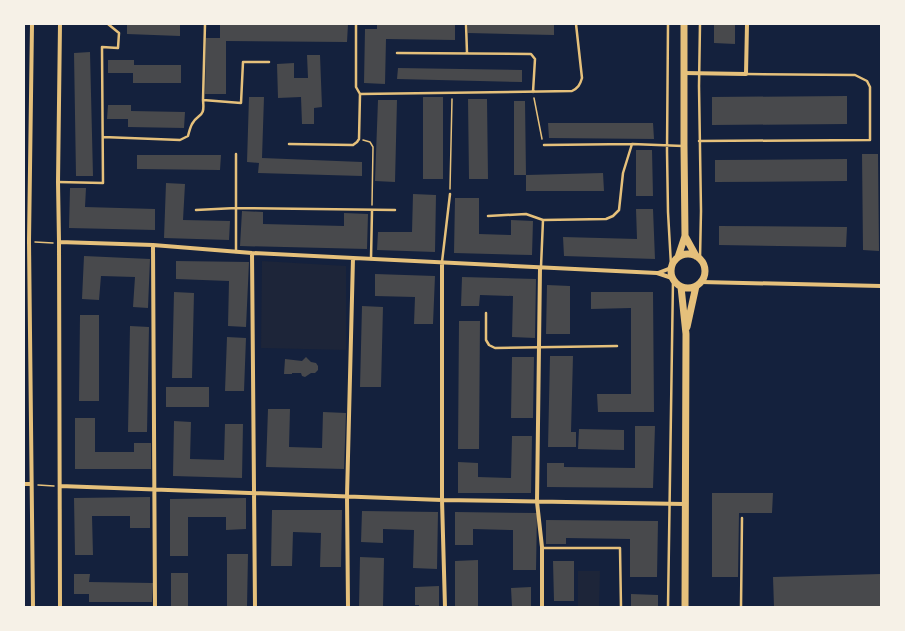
<svg xmlns="http://www.w3.org/2000/svg" width="905" height="631" font-family="Lato,sans-serif">
  <rect width="100%" height="100%" fill="#14213d"/>
  <path fill="#1d2539" d="M262,261l84,5v84l-85,-2z
    M578,571h22l-1,36h-21z"/>
  <path fill="#48494c" d="M124,24h56v12l-53,-2v-9h-3z
    M220,24h128l-1,18 -121,-1v53h-21l1,-56h14z
    M377,24h78v16l-69,-1 -1,45 -21,-1 1,-54h12z
    M468,24h86v11l-86,-2z
    M714,24h21v20l-21,-1z
    M90,52l3,124h-17l-2,-123z
    M307,55h13l2,52 -8,1v16h-12l-1,-27 -23,1 -1,-34 17,-1v15h14z
    M108,60h26v5h47v18h-48v-10h-25z
    M398,68l124,2v12l-125,-3z
    M847,96v28l-135,1v-28z
    M249,97h15l-2,61 100,4v14l-104,-3 1,-10 -12,-1z
    M423,97h20v82h-20z
    M468,99h19l1,80h-19z
    M378,100h19l-2,82 -20,-1z
    M514,101h11l1,74 77,-2 1,18h-78v-16h-12z
    M108,105h23v6l54,1 -1,16 -56,-1v-8h-21z
    M548,123h105l1,16 -105,-1z
    M636,150h16l1,46h-17z
    M862,154h16l1,97 -16,-1z
    M137,155h84l-1,15 -83,-1z
    M847,159v22l-132,1v-22z
    M166,183l19,1 -2,36 47,1 -1,19 -65,-2z
    M70,188h16l-1,19 70,2v21l-86,-2z
    M413,194l23,1 -1,57 -58,-2 1,-18h34z
    M455,198h24v36l32,1v-15l22,1 -1,34 -78,-2z
    M636,209h17l2,50 -91,-3 -1,-19 74,2z
    M242,211l21,1v12l81,2v-13l24,1 -1,35 -127,-3z
    M719,226l128,1 -1,20 -127,-2z
    M84,256l66,3 -2,49 -15,-1 2,-30 -34,-1 -2,24 -17,-1z
    M176,261l73,1 -3,65 -18,-1 1,-45 -53,-2z
    M375,274l60,2 -2,48h-19l1,-27 -40,-1z
    M462,277l74,2 -1,59 -23,-1 1,-41 -33,-1 -1,11h-18z
    M547,285l23,1v48h-24z
    M174,292l20,1 -2,85h-20z
    M591,292h62l1,120h-56l-1,-18h34v-86l-40,1z
    M362,306l21,1 -2,80h-21z
    M80,315h19v86h-20z
    M459,321h21l-1,128h-21z
    M130,326l19,1 -2,105h-19z
    M227,337l19,1 -2,53h-19z
    M550,356h23l-2,76h5v15h-28z
    M306,357l5,5 5,1 2,3v4l-3,3h-4l-6,4 -3,-1 -1,-3h-9v1h-8l1,-15 17,2z
    M512,357h22l-1,61h-22z
    M166,387h43v20h-43z
    M268,409h22l-1,38 33,1 1,-36 23,1 -2,56 -78,-2z
    M75,418h20v34h39v-9h17v26h-76z
    M174,421l17,1 -1,37 34,1 1,-36h18l-1,54 -69,-2z
    M635,426h20l-2,62 -106,-1v-24h17v4l71,1z
    M579,429l45,1v20l-46,-1z
    M512,436h20l-1,57h-73v-31l20,1v14l33,1z
    M712,493h61l-1,20h-33l-1,64h-26z
    M150,497v31h-20v-12h-38l1,39h-18l-1,-57z
    M246,498v31l-20,1v-13h-38v39h-18v-57z
    M272,510h70l-1,57h-21l1,-34 -28,-1 -1,34h-21z
    M362,511l76,1 -1,57 -24,-1 1,-38 -31,-1v14l-22,-1z
    M455,512l82,1 -1,57h-23v-40l-40,-1v16h-18z
    M546,520l112,1 -1,56h-27v-38l-64,-1v6h-20z
    M227,554h21l-1,53h-20z
    M360,557l24,1 -1,49h-24z
    M478,560v47h-23v-46z
    M553,561h21v40h-20z
    M171,573h17v34h-17z
    M74,574h16l-1,8 64,1 -1,19h-63v-8h-15z
    M881,574v33h-107l-1,-30z
    M439,586v21h-20v-2h-4v-18z
    M531,587v20h-19l-1,-19z
    M631,594l27,1v12h-27z"/>
  <g fill="none" stroke-linecap="round" stroke-linejoin="round">
    <path stroke="#e5c07b" stroke-width="1.5" d="M534,98l8,41
      M363,140l7,2 3,5 -1,58
      M450,189l2,-90
      M35,242l18,1
      M38,485l16,1"/>
    <path stroke="#e5c07b" stroke-width="2.5" d="M466,24l1,29
      M668,24l-1,127 1,61 3,53
      M700,24l-1,62 2,125 -1,48
      M397,53l134,1 4,5 -2,33
      M360,94l212,-3c6,-3 8,-6 10,-13l-6,-54
      M203,100l38,3 2,-41h26
      M103,137l77,3 8,-4c1,-4 2,-8 4,-12 7,-12 13,-5 11,-24l2,-76
      M699,141l171,-1v-53l-3,-6 -12,-6 -109,-1
      M289,144l64,1 4,-3 2,-3 1,-45 -4,-7v-63
      M544,145l88,-1
      M236,154v98
      M58,182l45,1 -1,-136 16,1 1,-15 -11,-9
      M196,210l40,-2 159,2
      M488,216l38,-2 17,6
      M371,259l1,-48
      M442,262l8,-68
      M541,267l2,-47 63,-1 7,-3 6,-6 4,-37 9,-29 51,2
      M486,313v27l3,5 6,3 122,-2
      M542,548h78l1,59
      M668,607l5,-327
      M741,607l1,-89"/>
    <path stroke="#e5c07b" stroke-width="4" d="M32,24l-3,217 4,366
      M60,24l-2,158 1,60 1,365
      M684,73l62,1 1,-50
      M59,242l94,3 99,8 405,20 15,5
      M153,245l2,362
      M252,253l3,354
      M442,262v238l3,107
      M540,268l-3,234 5,45v60
      M658,273l13,-5
      M701,282l180,4
      M24,484h7
      M60,486l382,14 242,4
      M348,607l-1,-111 6,-238"/>
    <path stroke="#e5c07b" stroke-width="7" d="M685,236l11,20
      M671 271a17 17 0 1 1 34 0a17 17 0 1 1-34 0Z
      M678,257l7,-21 -1,-90v-122
      M681,287l5,47 -1,273
      M687,327l9,-41"/>
  </g>
  <rect width="905" height="631" fill="none" stroke="#f6f1e7" stroke-width="50"/>
</svg>
